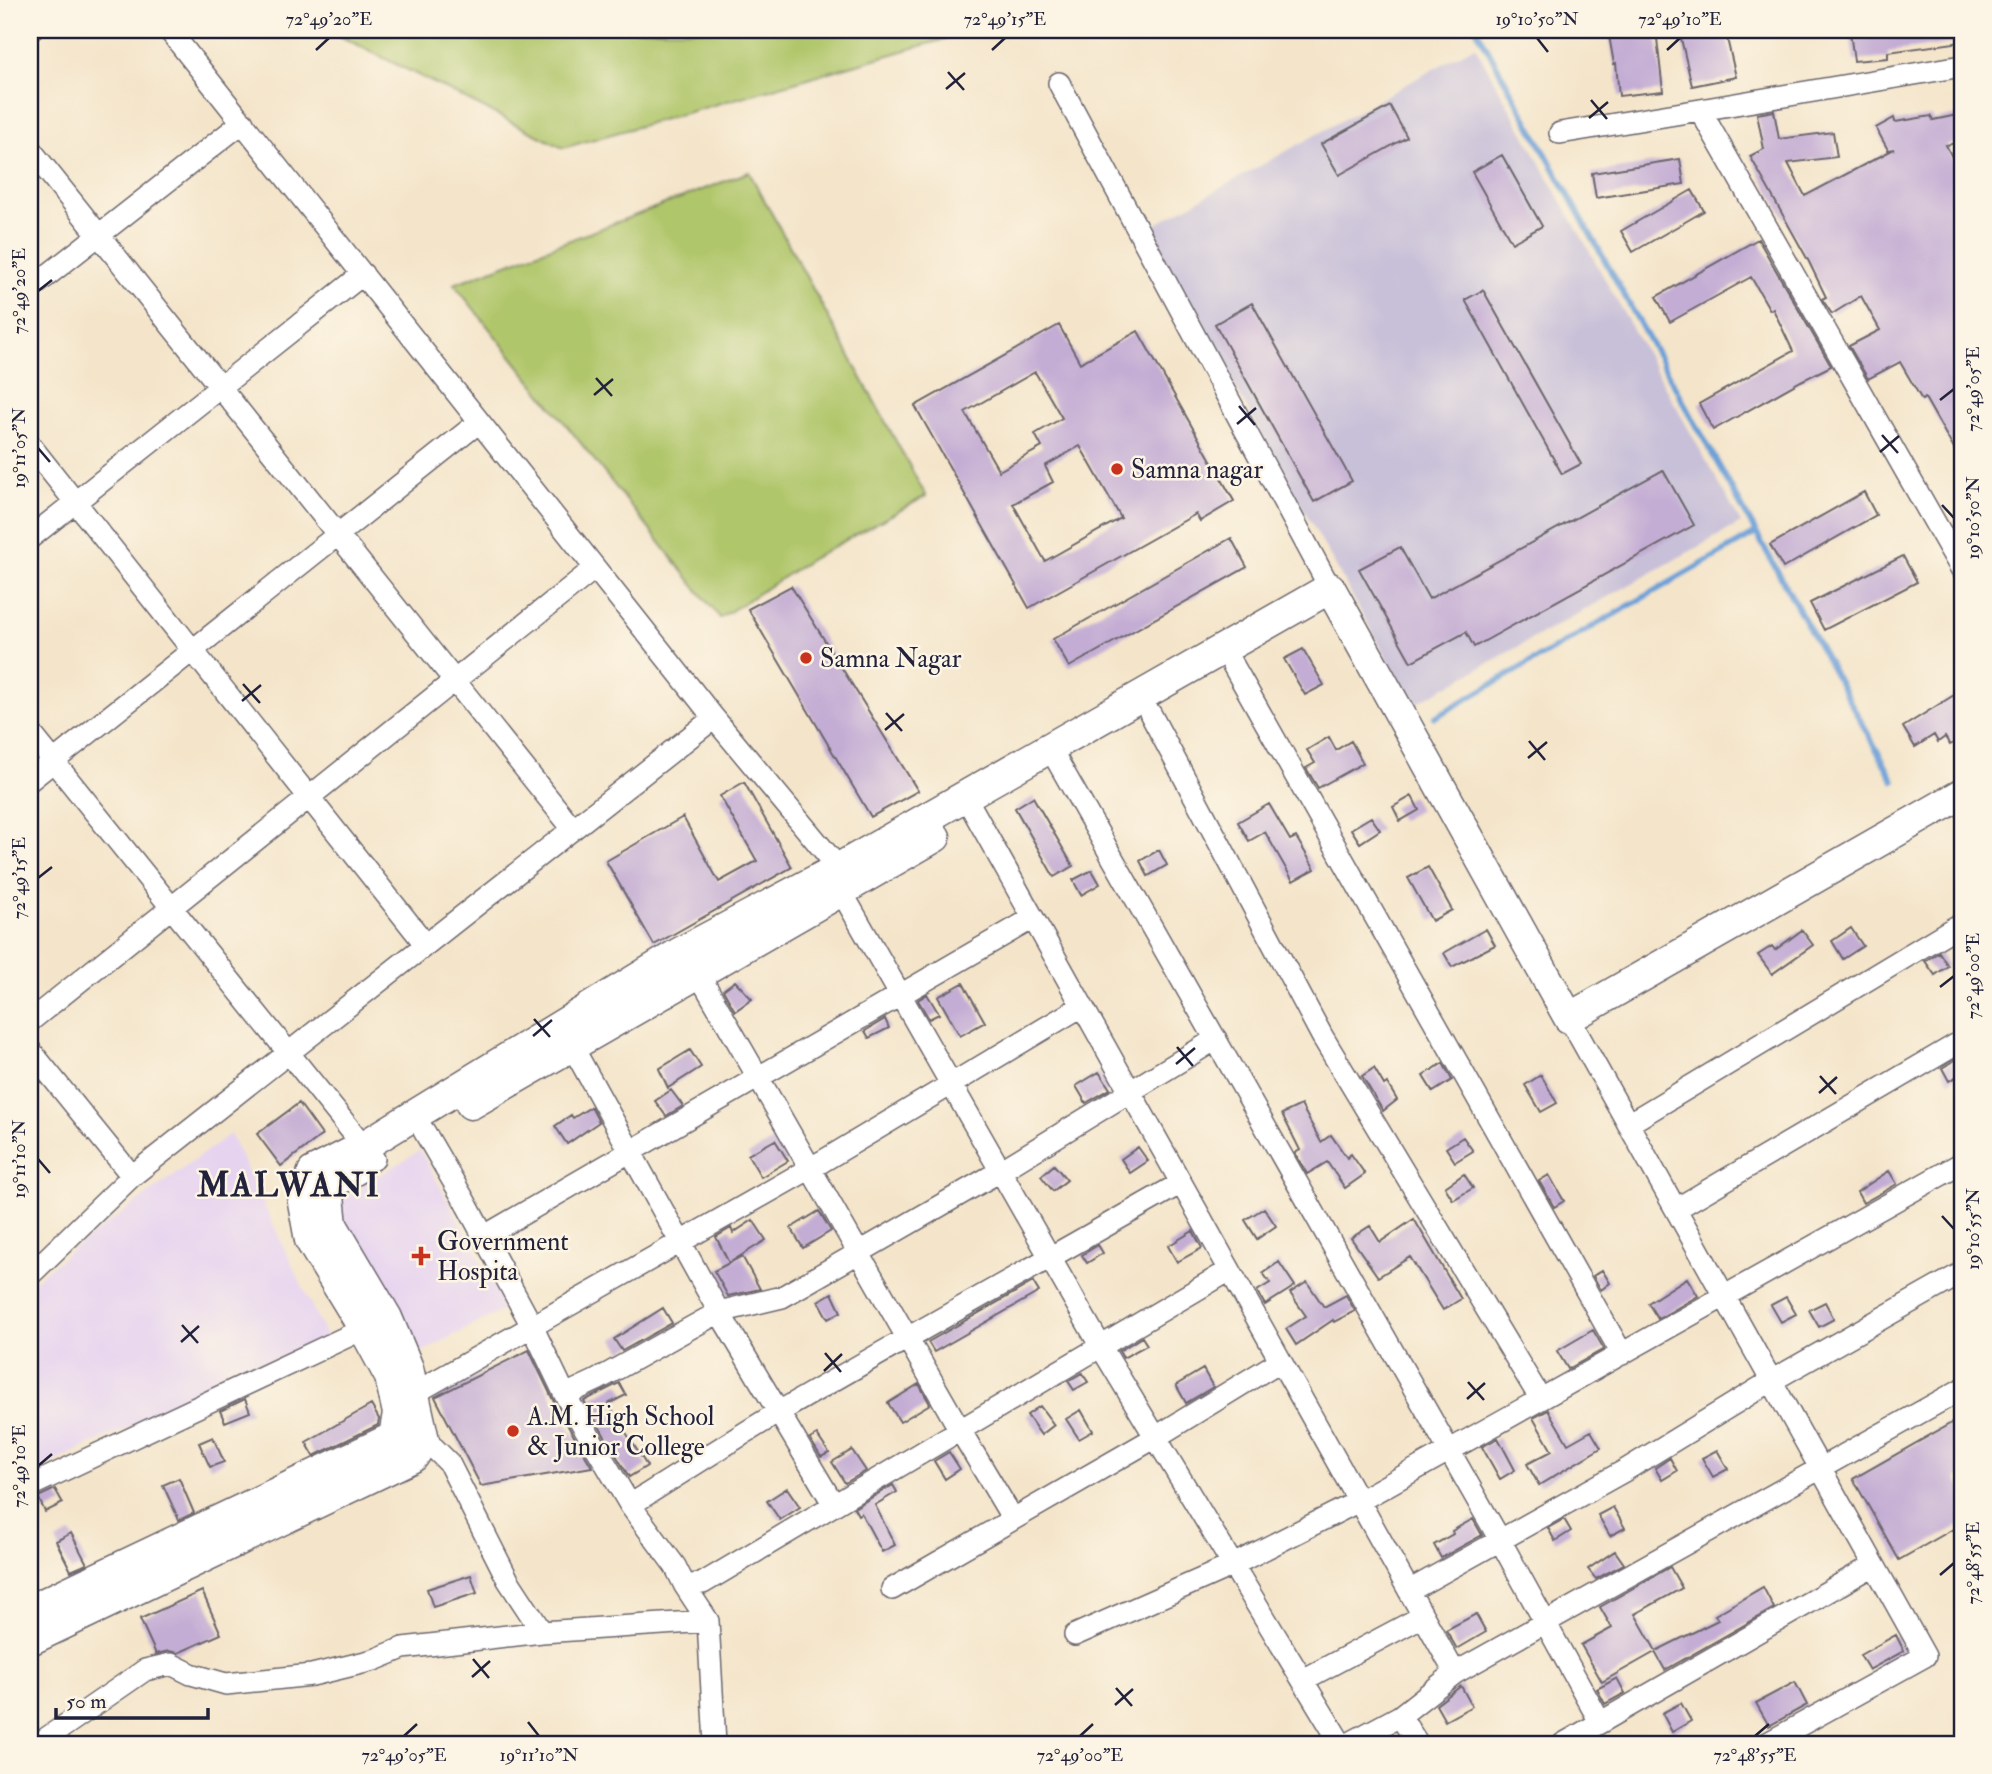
<svg xmlns="http://www.w3.org/2000/svg" width="1992" height="1774" font-family="'IM FELL Double Pica',serif">
  <rect width="100%" height="100%" fill="#fcf5e5"/>
  <filter id="ink" filterUnits="userSpaceOnUse"><feTurbulence type="fractalNoise" baseFrequency=".0143" numOctaves="2"/><feDisplacementMap in="SourceGraphic" scale="14" xChannelSelector="R" yChannelSelector="G"/><feConvolveMatrix kernelMatrix="1 2 1 2 8 2 1 2 1" color-interpolation-filters="sRGB"/></filter>
  <filter id="wash" filterUnits="userSpaceOnUse"><feTurbulence type="fractalNoise" baseFrequency=".00686" numOctaves="4" result="noise"/><feDisplacementMap in="SourceGraphic" scale="28" xChannelSelector="R" yChannelSelector="G"/><feGaussianBlur stdDeviation="1.57" result="paint"/><feColorMatrix in="noise" values="0 0 0 0 0 0 0 0 0 0 0 0 0 0 0 0 0 1.4 0 .05"/><feComposite in="paint" operator="in"/></filter>
  <g filter="url(#wash)">
    <rect width="100%" height="100%" fill="#f4e5ca"/>
    <path fill="#e6d3f0" d="M230,1134l96,202 -166,79 -56,23 -74,35v-189l43,-35z
      M420,1150l87,158 -89,46 -83,-150z"/>
    <path fill="#c8c0d8" d="M1475,46l266,477 -328,182 -266,-476z"/>
    <path fill="#b0c66b" stroke="#697453" stroke-width="2" d="M328,30h661l-37,7 -389,111z
      M749,172l177,324 -113,62 -93,60 -266,-334z"/>
    <g fill="none" stroke-linecap="round" stroke-linejoin="round">
      <path stroke="#6a9fd7" stroke-width="6" d="M1477,30l417,751
        M1435,717l321,-184"/>
    </g>
    <g id="blocks">
      <path fill="#c4add4" fill-rule="evenodd" d="M1608,30h48l7,61 -44,5 -3,-33 -2,1z
        M1679,30h46l11,47 -44,9z
        M1866,30h96v12l-74,10v6l-34,3 -4,-29z
        M1390,106l17,31 -68,38 -18,-31z
        M1774,111l5,28 54,-7 4,25 -49,6 17,33 89,-47 -6,1 -12,-22 18,-10 1,4 36,-6 2,4 29,-6v28l-16,3 16,32v286l-37,-65 -3,2 -22,-38 -32,17 -19,-33 31,-16 -19,-34 -29,18 -10,-15 4,-2 -17,-35 -59,-106 14,-7 -7,-35z
        M1502,155l40,71 -30,17 -40,-71z
        M1680,159l4,25 -88,14 -4,-25z
        M1692,190l12,21 -71,41 -12,-21z
        M1758,239l73,127 -30,15 -88,49 -14,-26 94,-53 -20,-42 -3,1 -19,-33 -81,45 -14,-25z
        M1483,290l98,174 -19,10 -97,-174z
        M1252,303l100,178 -38,21 -99,-178z
        M1059,325l21,38 58,-32 96,170 -34,20 -4,-7 -167,94 -114,-202zM1035,372l27,46 -27,16 7,13 -43,24 -34,-59zM1080,446l41,72 -76,43 -32,-57 40,-22 -8,-16z
        M1663,470l31,55 -220,122 -8,-15 -55,30 -52,-93 41,-22 29,52z
        M1864,492l12,23 -93,53 -13,-23z
        M1231,538l16,29 -178,100 -16,-28z
        M1903,556l14,26 -93,48 -14,-27z
        M791,586l127,205 -47,26 -123,-208z
        M1303,649l21,36 -19,10 -21,-36z
        M1962,690v48l-12,7 -5,-8 -7,5 -4,-7 -19,12 -12,-20z
        M1329,737l7,13 15,-9 12,22 -45,25 -12,-20 9,-5 -8,-13z
        M744,782l48,85 -138,78 -48,-84 77,-44 36,65 38,-21 -37,-65z
        M1412,796l7,14 -19,11 -7,-14z
        M1033,797l40,69 -19,11 -39,-69z
        M1269,804l21,36 6,-3 19,32 -22,12 -28,-49 -16,9 -11,-19z
        M1371,817l9,13 -20,13 -9,-14z
        M1159,850l8,15 -19,11 -8,-15z
        M1428,867l24,43 -20,11 -24,-43z
        M1092,870l8,14 -19,11 -8,-15z
        M1851,928l12,18 -20,13 -11,-18z
        M1486,929l9,16 -43,22 -8,-14z
        M1802,930l11,15 -41,29 -14,-19 14,-9 3,4z
        M1939,952l9,14 -13,9 -10,-14z
        M735,981l17,18 -17,12 -12,-21z
        M963,983l22,39 -25,14 -22,-39z
        M927,994l12,20 -10,5 -11,-19z
        M885,1019l4,9 -20,10 -4,-7z
        M690,1050l11,17 -33,21 -9,-19z
        M1962,1056v17l-13,8 -7,-13z
        M1443,1063l9,17 -19,12 -10,-16z
        M1374,1068l10,17 3,-2 10,17 -14,11 -21,-35z
        M1099,1072l11,17 -24,14 -10,-17z
        M1541,1075l16,28 -16,9 -16,-27z
        M671,1090l12,16 -17,10 -11,-15z
        M299,1103l23,32 -41,31 -24,-32z
        M1301,1105l20,37 10,-7 16,23 4,-4 14,20 -20,14 -18,-26 -20,12 -12,-21 5,-3 -18,-36z
        M591,1107l8,15 -32,22 -12,-18 16,-11 2,3z
        M1463,1137l10,14 -18,11 -9,-14z
        M775,1140l13,21 -27,16 -13,-22z
        M1138,1147l10,14 -18,12 -9,-14z
        M1054,1165l13,15 -14,11 -12,-15z
        M1889,1171l8,13 -34,19 -6,-11z
        M1464,1174l9,14 -20,12 -8,-13z
        M1549,1175l15,26 -10,6 -15,-26z
        M1264,1208l12,18 -19,13 -12,-19z
        M819,1211l12,20 -28,17 -12,-20z
        M1414,1219l47,80 -18,11 -33,-53 -32,20 -27,-39 19,-12 10,16z
        M753,1220l13,20 -37,23 13,-7 18,33 -32,7 -14,-25 15,-8 -13,-26 15,-9 2,5z
        M1193,1231l9,17 -25,14 -9,-16z
        M1098,1245l5,8 -16,10 -5,-8z
        M1279,1262l16,24 -30,19 -8,-14 13,-8 -7,-10z
        M1602,1270l8,13 -9,7 -8,-14z
        M1687,1278l11,18 -40,23 -10,-16z
        M1033,1282l6,10 -105,60 -6,-10z
        M1307,1282l17,25 22,-12 9,16 -21,11 -1,-2 -37,25 -10,-16 20,-13 -16,-23z
        M832,1293l9,19 -13,7 -10,-18z
        M1786,1297l10,17 -15,8 -10,-17z
        M1825,1302l9,17 -15,8 -10,-17z
        M663,1308l9,15 -50,28 -8,-12z
        M1593,1330l11,19 -36,20 -11,-18z
        M1142,1337l5,8 -24,13 -4,-7z
        M529,1350l25,52 38,65 -111,19 -46,-89z
        M1203,1369l10,18 -27,16 -10,-18z
        M1082,1373l6,9 -14,8 -6,-9z
        M619,1383l7,12 -18,9 39,62 -18,11 -45,-76z
        M919,1384l11,20 -30,18 -12,-19z
        M245,1399l5,13 -25,10 -5,-11z
        M371,1405l8,14 -1,6 -64,31 -8,-14z
        M1040,1406l14,19 -13,10 -14,-20z
        M1081,1410l12,21 -14,8 -13,-20z
        M1548,1410l20,34 23,-13 10,17 -62,37 -12,-21 25,-13 -19,-33z
        M1962,1417v58l-6,4 6,11v34l-63,36 -46,-81z
        M817,1435l12,18 -8,4 -11,-18z
        M213,1437l11,25 -14,5 -11,-24z
        M1498,1438l17,32 -15,9 -18,-32z
        M852,1450l14,21 -21,12 -13,-21z
        M1717,1450l11,19 -15,8 -11,-19z
        M949,1452l11,17 -15,10 -11,-18z
        M1670,1458l7,13 -15,9 -7,-12z
        M179,1478l15,35 -15,7 -16,-35z
        M893,1485l4,7 -22,13 20,40 -13,7 -21,-39 -3,2 -4,-7z
        M787,1488l13,19 -20,13 -13,-19z
        M55,1489l8,14 -18,9 -7,-15z
        M1613,1507l12,21 -15,8 -12,-21z
        M1473,1519l9,16 -41,23 -7,-13 19,-11 -1,-3z
        M1564,1519l7,12 -16,10 -7,-13z
        M71,1533l16,31 -16,7 -15,-30z
        M1615,1551l9,13 -28,15 -8,-10z
        M1670,1567l12,21 -47,26 21,37 62,-31 -3,-5 48,-28 11,21 -109,62 -10,-18 -53,30 -21,-37 31,-17 -12,-21z
        M471,1575l6,18 -44,14 -6,-18z
        M202,1591l19,43 -43,19 -9,-2 -13,3 -16,-35z
        M1476,1614l10,18 -29,17 -11,-19z
        M1896,1635l8,16 -35,19 -9,-15z
        M1617,1678l8,15 -20,11 -8,-15z
        M1795,1682l12,23 -38,21 -13,-23z
        M1461,1686l11,20 -27,15 -9,-16z
        M1681,1703l10,18 -19,11 -10,-19z"/>
    </g>
  </g>
  <g filter="url(#ink)">
    <use href="#blocks" fill-opacity="0" stroke="#6c666d" stroke-width="2"/>
    <g fill="none" stroke-linecap="round" stroke-linejoin="round">
      <defs>
        <path id="street" d="M169,30l545,688 132,159
          M30,31l1,-1
          M1962,66l-262,44 262,460
          M1059,83l271,505
          M1560,133l140,-23
          M30,149l543,680
          M30,289l213,-167
          M30,445l396,500
          M30,538l333,-264
          M1233,665l389,689
          M1150,713l172,323 218,362
          M30,732l344,427
          M1050,748l450,792 100,182
          M30,780l449,-358
          M965,796l490,877
          M841,891l260,456 240,397
          M698,973c88,152 175,305 262,457l-257,153 -18,3 -10,-20 -45,-61c50,-31 99,-63 149,-93 133,-78 268,-152 402,-229
          M1569,1018l356,638 -159,88
          M30,1021l565,-453
          M572,1046l147,266 115,193
          M30,1050l102,126
          M1628,1124l334,-201
          M424,1131l39,67 69,128 33,69
          M1676,1209l286,-168
          M483,1237l550,-319
          M30,1275l102,-99 582,-458
          M413,1394l410,-233 259,-155
          M412,1436l22,12 15,15 59,117 34,52
          M30,1486l346,-163
          M630,1505l-65,-110 32,-15 122,-68 63,-15 220,-127 214,-131
          M1013,1519l-53,-89 270,-160
          M685,1586l23,35 7,123
          M892,1589l264,-152 124,-76
          M1409,1591l215,-120 147,-90 191,-108
          M1075,1635l158,-70 126,-64 603,-338
          M1303,1680l120,-64
          M1400,1716l18,28
          M38,1744l107,-74 26,-6 20,10 35,10 86,-9 62,-15 29,-12 139,-16 166,-11
          M1348,1744l52,-28 55,-43 507,-284
          M1563,1744l311,-179"/>
        <path id="secondary" d="M471,1104l464,-267
          M30,1610l364,-173 4,-24 -8,-36 -26,-48 -54,-89 -7,-38 10,-30 51,-26 315,-193 160,-85 491,-280 239,430 393,-224
          M30,1640l383,-183 11,-17 -16,-72 -21,-50 -55,-93 -4,-39 30,-18"/>
      </defs>
      <use href="#street" stroke="#6c666d" stroke-width="24"/>
      <use href="#secondary" stroke="#6c666d" stroke-width="33"/>
      <use href="#street" stroke="#fff" stroke-width="21"/>
      <use href="#secondary" stroke="#fff" stroke-width="30"/>
    </g>
  </g>
  <path fill="none" stroke="#22223b" stroke-width="2.5" d="M1537,38l11,14M316,50l13,-12M992,50l13,-12M1667,50l13,-12M948,72l16,18M946,89l19,-16M1591,100l16,19M1589,118l19,-16M38,291l14,-11M596,378l16,18M594,395l19,-16M1940,400l14,-11M1239,406l16,19M1237,424l19,-16M1882,435l16,18M38,448l12,14M1880,452l19,-16M1942,505l12,13M243,684l17,19M242,701l19,-16M886,713l16,18M885,730l19,-16M1529,741l16,19M1528,758l19,-16M38,878l14,-11M1940,987l14,-11M534,1019l16,18M533,1036l19,-16M1177,1047l16,19M1176,1064l19,-16M1820,1076l16,18M1819,1093l18,-16M38,1159l12,14M1942,1216l12,13M182,1325l16,18M181,1342l18,-16M825,1353l16,19M824,1371l18,-17M1468,1382l16,18M1467,1399l18,-16M38,1466l14,-12M1940,1575l14,-12M473,1659l16,19M472,1677l18,-16M1116,1688l16,18M1115,1705l18,-16M528,1722l11,14M404,1736l13,-12M1080,1736l13,-12M1755,1736l14,-12"/>
  <g fill="#c8321e" stroke="#fcf5e5" stroke-width="2.5">
    <circle cx="1117" cy="469" r="7"/>
    <circle cx="806" cy="658" r="7"/>
    <path d="M417.5 1245.5h7v7h7v7h-7v7h-7v-7h-7v-7h7z"/>
    <circle cx="513" cy="1431" r="7"/>
  </g>
  <g text-anchor="middle" stroke-width="5" stroke-linejoin="round" paint-order="stroke">
    <g font-size="26" fill="#22223b" stroke="#fcf5e5" text-anchor="start">
      <text x="1131" y="478">Samna nagar</text>
      <text x="820" y="667">Samna Nagar</text>
      <text x="437" y="1250">Government<tspan x="437" dy="30">Hospita</tspan></text>
      <text x="527" y="1425">A.M. High School<tspan x="527" dy="30">&amp; Junior College</tspan></text>
    </g>
    <g font-size="33" font-weight="bold" letter-spacing="2" fill="#22223b" stroke="#fcf5e5">
      <text x="289" y="1196">MALWANI</text>
    </g>
  </g>
  <rect width="1992" height="1774" fill="none" stroke="#fcf5e5" stroke-width="77"/>
  <path d="M56 1708v10h152v-10" fill="none" stroke="#22223b" stroke-width="3.5"/>
  <text x="66" y="1708" font-size="21" fill="#22223b" stroke="#fcf5e5" stroke-width="5" paint-order="stroke">50 m</text>
  <rect x="38" y="38" width="1916" height="1698" fill="none" stroke="#22223b" stroke-width="2.5"/>
  <g font-size="18" text-anchor="middle" fill="#22223b">
    <text x="329" y="25">72°49'20"E</text>
    <text x="1005" y="25">72°49'15"E</text>
    <text x="1537" y="25">19°10'50"N</text>
    <text x="1680" y="25">72°49'10"E</text>
    <text transform="translate(19 291) rotate(-90)" y="6">72°49'20"E</text>
    <text transform="translate(1973 389) rotate(-90)" y="6">72°49'05"E</text>
    <text transform="translate(19 448) rotate(-90)" y="6">19°11'05"N</text>
    <text transform="translate(1973 518) rotate(-90)" y="6">19°10'50"N</text>
    <text transform="translate(19 878) rotate(-90)" y="6">72°49'15"E</text>
    <text transform="translate(1973 976) rotate(-90)" y="6">72°49'00"E</text>
    <text transform="translate(19 1159) rotate(-90)" y="6">19°11'10"N</text>
    <text transform="translate(1973 1229) rotate(-90)" y="6">19°10'55"N</text>
    <text transform="translate(19 1466) rotate(-90)" y="6">72°49'10"E</text>
    <text transform="translate(1973 1563) rotate(-90)" y="6">72°48'55"E</text>
    <text x="404" y="1761">72°49'05"E</text>
    <text x="539" y="1761">19°11'10"N</text>
    <text x="1080" y="1761">72°49'00"E</text>
    <text x="1755" y="1761">72°48'55"E</text>
  </g>
</svg>
